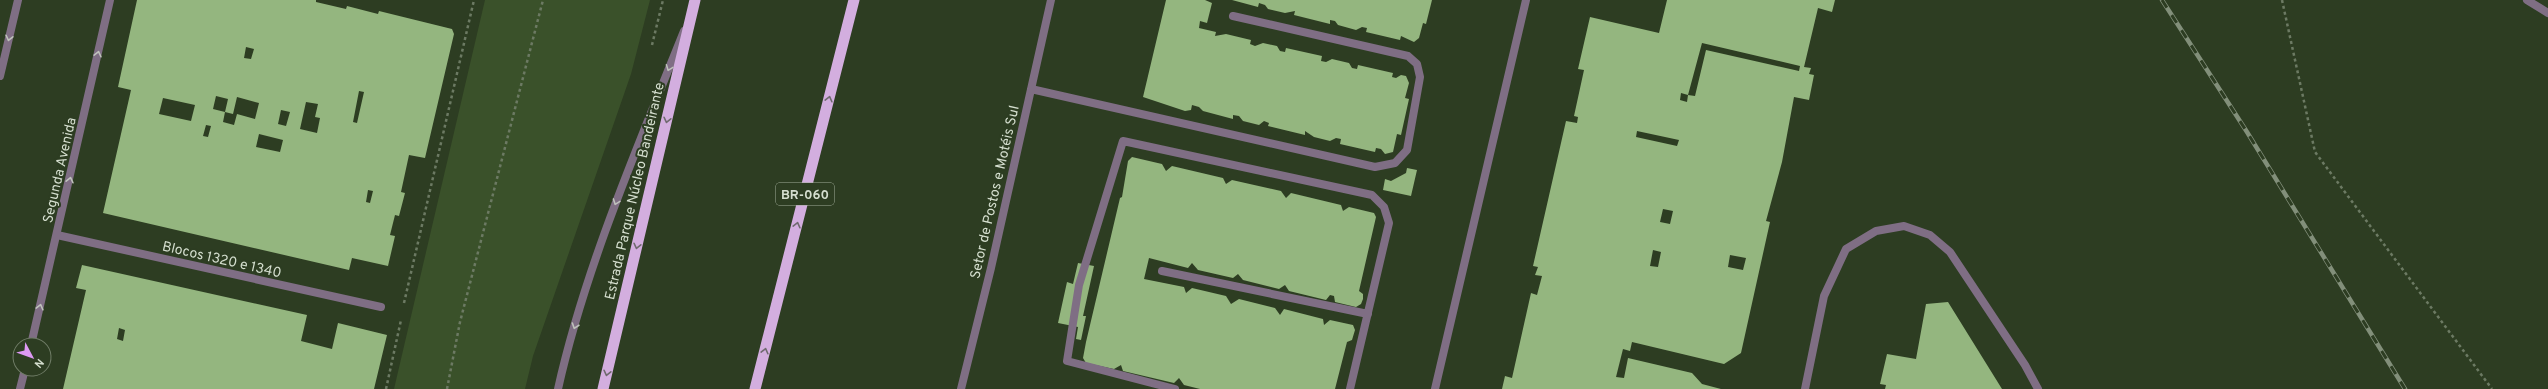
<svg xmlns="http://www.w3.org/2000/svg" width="2548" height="389" font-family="Overpass,sans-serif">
  <rect width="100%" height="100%" fill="#2d3d22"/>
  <path fill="#3a512a" d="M485,0h165l-19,74 -98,282 -8,33h-131z"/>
  <path fill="#94b67f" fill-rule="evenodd" d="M137,0h179v2l30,7 1,-3 31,8 1,-3 73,18 2,5 -29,124 -16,-3 -8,37 4,1 -6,23 -4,-1 -5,20 5,1 -7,30 -36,-8 -3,12 -246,-57 28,-123 -13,-3zM246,47l8,2 -3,10 -7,-1zM359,91l5,1 -7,31 -4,-1zM216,96l12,3 -3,13 8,2 4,-17 22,6 -4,16 -18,-5 -3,11 -11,-3 2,-10 -12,-3zM163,98l32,7 -4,16 -32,-7zM306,102l12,2 -3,13 5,1 -3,15 -17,-4zM281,110l9,2 -4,14 -8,-2zM206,125l5,1 -3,11 -5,-1zM259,134l24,6 -3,12 -24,-5zM368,190l5,1 -3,12 -4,-1z
    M1166,0h39l7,3 -5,20 -7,-2 -1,7 17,4 -1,4 11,-2 25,6 -1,4 5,2 8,-3 14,3 3,5 5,1 1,-4 36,8 -1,5 5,1 6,-3 17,4 3,5 5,1 1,-4 35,8 -1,4 4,1 5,-3 5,1 3,7 -4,15 4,1 -8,36 -4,-1 -4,18 -8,2 -4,-5 -5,-1 -1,4 -35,-8 1,-5 -5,-1 -6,3 -16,-4 -9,-6v4l-37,-9 1,-3 -5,-2 -5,4 -16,-4 -4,-5 -6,-1v4l-30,-8 -4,-4 -7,-2 -1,5 -6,1 -42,-14z
    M1232,0h200l-6,24 -3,-1 -4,15 -5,4 -13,-6 -1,4 -34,-8 1,-4 -5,-1 -6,3 -18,-5 -3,-4 -5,-1v4l-36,-9 1,-4 -10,2 -17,-4 -3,-4 -6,-2 -1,4z
    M1667,0h168l-3,12 -14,-4 -14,59 7,1 -2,6 5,1 -5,25 -15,-3 -12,65 -16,59 4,1 -29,131 -17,11 -92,-22 -2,9 -7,-2 -7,28 8,1 4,-20 64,15 10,11 19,5h-219l3,-13 7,2 19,-85 6,2 5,-19 -7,-1 3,-8 -5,-1 33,-145 11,2 1,-6 -4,-1 10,-46 -6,-1 12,-52 69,16zM1702,43l98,23 -1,5 -93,-21 -11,46 -7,-1 -1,7 -7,-2 1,-7 7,2zM1637,131l42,9 -2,6 -41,-9zM1663,209l10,2 -3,13 -10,-2zM1653,250l8,2 -3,15 -8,-1zM1730,255l16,3 -3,12 -15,-3z
    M1132,157l30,7 4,7 6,-5 51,12 3,6 6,-4 49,11 5,7 5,-5 50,12 2,6 6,-4 25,6 2,4 -17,74 4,3v5l-2,5 -5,3 -21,-5 -1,-6 -4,-1 -4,5 -37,-9 -4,-6 -6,4 -36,-9 -5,-6 -5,4 -35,-8 -6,-7 -4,5 -39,-10 -5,21 40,8 2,6 6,-5 34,8 5,8 8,-5 36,9 5,7 4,-6 39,10 1,6 6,-5 23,5 2,5 -3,10 -5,2 -12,47h-135l-16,-4 -5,-7 -5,5 -51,-12 -2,-6 -7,4 -28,-6 -3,-5 3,-16 34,-144 2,-1 6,-36z
    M1407,168l10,2 -6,26 -28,-6 2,-11 6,2 15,-8z
    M1078,263l16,3 -11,50h3l-5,24 -5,-1 2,-12 -20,-4 9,-41 6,2z
    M82,265l225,50 -6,26 31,8 6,-26 49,12 -13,54h-311l23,-99 -10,-2zM119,328l6,2 -2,11 -6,-2z
    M1948,302l54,87h-117l1,-4 -6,-1 7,-30 29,5 10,-55z"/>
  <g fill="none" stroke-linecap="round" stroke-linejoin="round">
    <path stroke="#6c7a63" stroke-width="2.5" stroke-dasharray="3 3" stroke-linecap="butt" d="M2282,0l33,152 177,237
      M652,45l11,-45
      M404,303l70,-303
      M386,389l15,-69
      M447,389l13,-67 83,-322"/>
    <path stroke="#7f6e84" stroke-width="8" d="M1031,89l344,78 20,-4 12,-13 13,-73 -3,-13 -9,-8 -175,-40
      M1162,271l206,43
      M558,389c27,-121 80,-243 126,-358
      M961,389l30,-121 60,-268
      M1175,389l-108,-28 12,-76 44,-144 249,54 12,12 5,16 -39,166
      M1435,389l91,-389
      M1805,389l19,-93 22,-47 30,-18 28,-5 26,9 20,17 75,113 13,24"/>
    <path stroke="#7f6e84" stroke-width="8" d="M2527,0l21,13
      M57,235l324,72"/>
    <path stroke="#7f6e84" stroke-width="8" d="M0,76l18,-76
      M31,345l79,-345
      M20,389l5,-20"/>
    <path stroke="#d3aedf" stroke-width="11" d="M603,389l92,-389
      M755,389l99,-389"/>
    <defs>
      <path id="rail" d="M2162,0l85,132 158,257"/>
    </defs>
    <use href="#rail" stroke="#828f7a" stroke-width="4.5"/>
    <use href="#rail" stroke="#2d3d22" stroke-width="3" stroke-dasharray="9" stroke-linecap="butt"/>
  </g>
  <defs><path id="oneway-chevron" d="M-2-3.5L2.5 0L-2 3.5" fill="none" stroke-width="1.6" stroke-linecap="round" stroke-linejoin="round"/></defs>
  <g stroke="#bfc2bc">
    <use href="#oneway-chevron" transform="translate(9 38) rotate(103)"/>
    <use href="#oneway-chevron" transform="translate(98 54) rotate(-77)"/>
    <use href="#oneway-chevron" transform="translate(669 68) rotate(111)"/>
    <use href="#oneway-chevron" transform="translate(70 180) rotate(-77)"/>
    <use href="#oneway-chevron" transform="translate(616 202) rotate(110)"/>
    <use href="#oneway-chevron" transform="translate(40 307) rotate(-76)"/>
    <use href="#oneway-chevron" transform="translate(575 326) rotate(109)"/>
  </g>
  <g stroke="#6f6a6e">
    <use href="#oneway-chevron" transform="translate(829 99) rotate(-76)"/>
    <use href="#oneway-chevron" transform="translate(667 120) rotate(103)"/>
    <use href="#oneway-chevron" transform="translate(797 225) rotate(-76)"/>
    <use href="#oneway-chevron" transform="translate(637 246) rotate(103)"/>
    <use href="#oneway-chevron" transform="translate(765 351) rotate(-76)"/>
    <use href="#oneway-chevron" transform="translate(607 373) rotate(103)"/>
  </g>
  <g text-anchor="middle" stroke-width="4" stroke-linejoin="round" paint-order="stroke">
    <rect fill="#2d3d22" stroke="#a2ae9a" stroke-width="1" x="776" y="183" width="58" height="22" rx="3"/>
    <g font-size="13" font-weight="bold" fill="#d4dece">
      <text x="805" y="199">BR-060</text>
    </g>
    <g font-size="14" fill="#d4dece" stroke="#2d3d22">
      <text transform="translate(59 170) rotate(-77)" y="5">Segunda Avenida</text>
      <text transform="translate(634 191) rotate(-77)" y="5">Estrada Parque Núcleo Bandeirante</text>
      <text transform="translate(994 192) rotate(-77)" y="5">Setor de Postos e Motéis Sul</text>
      <text transform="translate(222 259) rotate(13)" y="5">Blocos 1320 e 1340</text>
    </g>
  </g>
  <g transform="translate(32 357) rotate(131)"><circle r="19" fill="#2d3d22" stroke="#707d67"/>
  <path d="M0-3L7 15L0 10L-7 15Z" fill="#dd99f3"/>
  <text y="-6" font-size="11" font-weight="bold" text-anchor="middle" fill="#d4dece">N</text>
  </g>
</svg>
